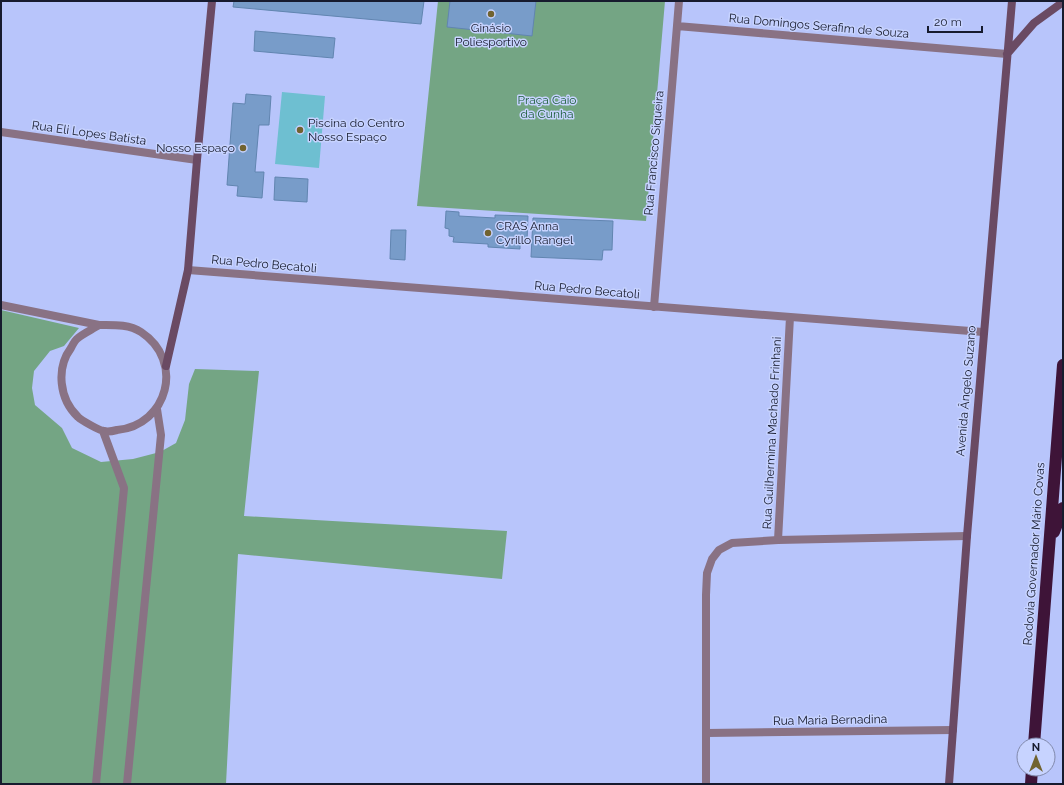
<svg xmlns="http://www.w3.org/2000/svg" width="1064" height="785" font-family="Raleway,sans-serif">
  <rect width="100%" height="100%" fill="#b8c5fb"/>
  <path fill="#74a584" d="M438,1h227l-19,220 -229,-15z
    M1,310l78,18 -15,18 -14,5 -16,20 -2,17 3,17 27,23 10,20 29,14 32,-3 27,-7 16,-9 9,-23 4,-36 6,-15 64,2 -15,145 263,15 -5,48 -264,-25 -12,230h-225z"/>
  <path fill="#6ebfd1" d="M282,92l43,4 -6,72 -44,-4z"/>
  <path fill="#789cc9" stroke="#6185b0" d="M234,1h190l-3,23 -188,-17z
    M450,1h86l-4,35 -85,-9z
    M255,31l80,7 -2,20 -79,-7z
    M246,94l25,2 -2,29h-10l-4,47h9l-2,26 -25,-2 1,-10 -11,-1 6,-82 12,1z
    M275,177l33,2 -1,23 -33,-2z
    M446,211l13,1v4l36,2v-3l33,1 -1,25 -7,-1v9l-32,-2v-3l-35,-2 1,-5 -5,-1v-7l-4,-1z
    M533,218l80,3 -1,29h-9l-1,10 -71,-3z
    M391,230h15l-1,30 -15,-1z"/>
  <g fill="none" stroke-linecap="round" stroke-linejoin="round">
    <path stroke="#897284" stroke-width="8" d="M677,26l330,28
      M1,132l196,28
      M188,270l795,62
      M1,305l98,20
      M654,307l25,-306
      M99,325c14,0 30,-1 42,7 44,29 27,93 -24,98 -4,1 -9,2 -13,1 -4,0 -23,-11 -26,-14 -19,-18 -22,-49 -7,-69 2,-4 4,-8 7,-10 6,-5 15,-9 21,-13z
      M778,540l12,-223
      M707,733l246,-3
      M96,784l28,-296 -21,-57
      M127,784l34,-349 -4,-26
      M706,784v-189l1,-22 5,-14 7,-9 13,-7 46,-3 189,-4"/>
    <path stroke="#6a4a63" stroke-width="8" d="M1007,54l27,-31 29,-21
      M166,366l22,-96 9,-110 15,-159
      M949,784l18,-248 45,-535"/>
    <path stroke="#3e1438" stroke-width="12" d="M1054,532l9,-24
      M1034,745l29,-380
      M1031,784l1,-15"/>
  </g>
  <g fill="#716330" stroke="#c7d3ff" stroke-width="1.5">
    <circle cx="491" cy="14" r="4"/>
    <circle cx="300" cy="130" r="4"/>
    <circle cx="243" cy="148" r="4"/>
    <circle cx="488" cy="233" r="4"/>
  </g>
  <g text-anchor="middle" stroke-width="3" stroke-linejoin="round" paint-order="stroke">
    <g font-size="12" fill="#171b2e" stroke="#c7d3ff">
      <text transform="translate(819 26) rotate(5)" y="4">Rua Domingos Serafim de Souza</text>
      <text transform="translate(89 133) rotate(8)" y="4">Rua Eli Lopes Batista</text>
      <text transform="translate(654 153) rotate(-85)" y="4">Rua Francisco Siqueira</text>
      <text transform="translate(264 264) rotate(5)" y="4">Rua Pedro Becatoli</text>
      <text transform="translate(587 290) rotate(5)" y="4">Rua Pedro Becatoli</text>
      <text transform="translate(966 391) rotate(-85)" y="4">Avenida Ângelo Suzano</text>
      <text transform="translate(772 433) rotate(-87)" y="4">Rua Guilhermina Machado Frinhani</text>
      <text transform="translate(1034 554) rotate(-86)" y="4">Rodovia Governador Mário Covas</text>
      <text transform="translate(830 720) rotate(-1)" y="4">Rua Maria Bernadina</text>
    </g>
    <g font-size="12" fill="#171b2e" stroke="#c7d3ff" text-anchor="start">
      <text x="491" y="32" text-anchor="middle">Ginásio<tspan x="491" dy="14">Poliesportivo</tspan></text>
      <text x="308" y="127">Piscina do Centro<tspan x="308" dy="14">Nosso Espaço</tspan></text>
      <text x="235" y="152" text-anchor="end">Nosso Espaço</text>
      <text x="496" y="230">CRAS Anna<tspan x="496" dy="14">Cyrillo Rangel</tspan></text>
    </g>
    <g font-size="12" fill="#1a5c36" stroke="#c7d3ff">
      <text x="547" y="104">Praça Caio<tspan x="547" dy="14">da Cunha</tspan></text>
    </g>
  </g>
  <rect width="1064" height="785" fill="none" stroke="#171b2e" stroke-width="4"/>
  <g transform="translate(1036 757)"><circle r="19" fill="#c7d3ff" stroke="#8189ab"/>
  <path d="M0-3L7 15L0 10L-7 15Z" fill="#716330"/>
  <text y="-6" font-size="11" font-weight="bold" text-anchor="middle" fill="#171b2e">N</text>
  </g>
  <path d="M928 26v6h54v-6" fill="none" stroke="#171b2e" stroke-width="2"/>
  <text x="934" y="26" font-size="12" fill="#171b2e" stroke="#c7d3ff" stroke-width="3" paint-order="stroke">20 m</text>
</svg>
